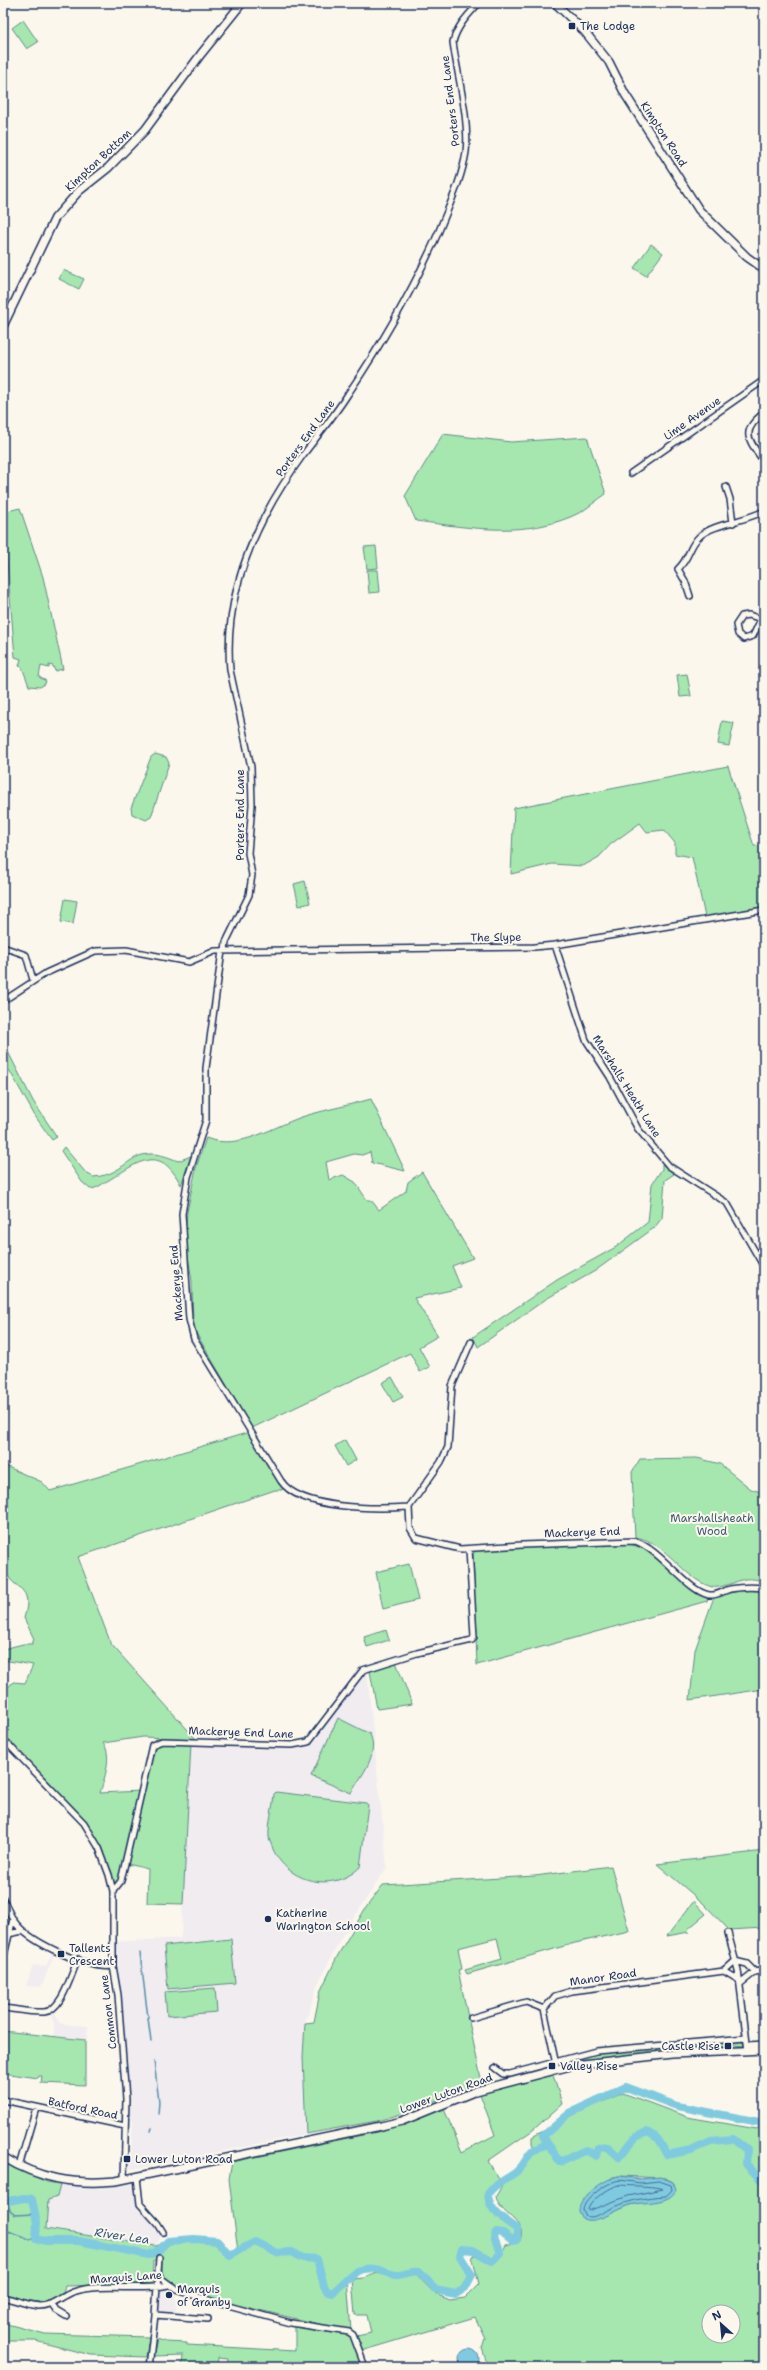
<svg xmlns="http://www.w3.org/2000/svg" width="767" height="2370" font-family="'Shantell Sans',sans-serif">
  <rect width="100%" height="100%" fill="#fbf7ec"/>
  <filter id="ink" filterUnits="userSpaceOnUse"><feTurbulence type="fractalNoise" baseFrequency=".025" numOctaves="2"/><feDisplacementMap in="SourceGraphic" scale="8" xChannelSelector="R" yChannelSelector="G"/><feConvolveMatrix kernelMatrix="1 2 1 2 8 2 1 2 1" color-interpolation-filters="sRGB"/></filter>
  <g filter="url(#ink)">
    <path fill="#f0ecf0" d="M367,1672l20,195 -44,67 -25,49 -13,40 -2,34 3,77 -172,35 -5,-1 -2,-6 4,-4 2,-37 -5,-6v-30l-5,-73 -8,-70 66,-4 10,-195 116,2 8,-6 42,-59z
      M53,1952l2,1 -14,34 -15,-1 7,-21 13,2z
      M54,2012l7,12 27,2 -1,14 -33,-4v-15l-3,-7z
      M60,2184l38,2 39,-2 1,25 24,25 -6,12 -110,-18 2,-28 9,-3z
      M164,2287l13,5 -1,21 -18,-1 1,-23z"/>
    <path fill="#a6e7af" stroke="#608b86" fill-rule="evenodd" d="M23,20l15,22 -11,7 -15,-21z
      M651,244l12,9 -17,23 -12,-8z
      M63,270l21,9 -5,10 -20,-10z
      M443,434l68,8 76,-5 19,57c-9,6 -17,13 -25,18 -52,27 -110,16 -165,9l-11,-25z
      M20,508l23,69 20,92 -8,2 -2,-5 -4,-1v3l-8,-2 -2,11 7,4 -1,3 -5,3 -11,-1 -7,-19 -3,-1 2,-7 -6,-2 -12,-145z
      M376,546l2,22 -11,1 -3,-22z
      M367,570h11l2,22 -11,1z
      M687,674l4,22 -11,1 -3,-22z
      M722,721l12,2 -5,23 -11,-2z
      M155,754l11,3 3,6 -18,54 -5,3 -14,-6 -1,-6 20,-51z
      M728,766l26,80 10,-1v62l-59,10 -13,-60 -17,-3v-11l-11,-13 -17,2 -7,-9 -29,21 -12,13 -16,9 -31,-2 -41,10 3,-66z
      M305,881l5,22 -11,3 -5,-22z
      M65,899l12,2 -4,23 -12,-2z
      M3,1042l30,59 24,36 -5,3 -17,-24 -32,-57z
      M371,1099l34,72 -33,-8 -2,-11 -8,3 -8,-1 -28,8 3,18 14,-5 12,7 12,18h4l8,10 27,-19 2,-9 14,-10 51,86 -21,8 9,22 -47,10 24,38 -19,11 11,20 -10,5 -10,-19 -158,75 -59,-100 -1,-47 -7,-43 2,-26 9,-44 10,-30c34,14 70,-14 102,-23 21,-6 42,-10 63,-16z
      M64,1147l22,26 7,4c39,-2 35,-38 85,-16l13,-5 -10,29c-21,-41 -41,-24 -72,-5 -6,3 -12,9 -19,9l-8,-7 -21,-31z
      M662,1164l12,10 -9,6 -3,38 -8,10 -59,43 -49,28 -68,48 -5,-10 84,-57 59,-33 32,-25 4,-38 10,-15z
      M392,1377l11,20 -10,5 -11,-19z
      M250,1432l33,55 -1,3h-7l-197,67 33,87 85,95 -53,-2 -40,6c10,12 1,37 -3,50l41,-2 -21,91 -3,4 -4,-1 -10,-33 -14,-27 -86,-89v-43l10,-11 12,1 8,-18 -30,-5v-11l20,-5h9l2,-5 -10,-21c11,-34 -12,-27 -18,-47 -6,-25 -3,-78 -3,-106l39,17 8,9z
      M345,1440l11,20 -10,6 -11,-20z
      M697,1458l23,6 31,25 13,4v88c-6,-1 -13,-3 -19,-2 -9,2 -24,10 -33,8 -31,-9 -44,-45 -77,-50l-3,-65 8,-13z
      M626,1543l20,6 28,25 34,23 -1,4 -230,64 -4,-111 2,-4z
      M409,1564l9,36 -35,9 -7,-37z
      M746,1589l18,1v99l-74,11 5,-50 19,-53z
      M386,1630l3,10 -22,7 -3,-10z
      M396,1662l16,42 -35,5 -7,-38z
      M338,1718l32,16c9,22 -8,40 -19,59l-40,-17z
      M159,1743h32l-8,161 -36,-1 1,-34 -20,-5 24,-116z
      M276,1792l90,11 2,2 -8,62c-27,27 -73,15 -87,-18 -1,-4 -4,-8 -4,-12 -1,-14 4,-29 5,-43z
      M764,1851v77l-35,2 -26,-27 -46,-39z
      M611,1866l18,65 -54,12 -108,31 -2,-4 37,-11 -5,-21 -39,10 4,21 -4,1 24,113 -81,31 -24,7 -71,13 -3,-77 2,-34 9,-1 6,-30 18,-37 27,-46 18,-24 152,-9z
      M694,1901l12,13 -18,15 1,3 -22,4z
      M231,1939l4,44 -67,6 -4,-43z
      M215,1988l2,24 -50,4 -2,-24z
      M3,2031l82,9v45l-44,-2 1,-7h-3l-1,2 -35,-5z
      M741,2041l3,3 -1,2 -16,-2 -10,6 -122,9 -33,6 -3,-2 23,-9z
      M553,2075l9,29 -29,26 -45,31 12,20 -9,8 -3,10 12,17 17,13v10l-5,1 -9,-7 -7,-1 -2,6 6,15 -8,8 -19,-11 -11,-1 -2,7 12,19 -11,17 -16,1 -10,-3 -7,-10 -9,-8 -5,-1 -14,4 -21,-5 -20,-1 -12,10 4,52c-31,-6 -62,-14 -92,-21 -24,-5 -74,-14 -93,-30 -5,-5 -4,-14 -4,-20l-6,-1 -3,2 -1,23 -87,2 -2,8c-20,14 -38,6 -60,-1v-131l44,20 13,2 -3,13 -9,3 -2,29 110,17 18,-7 43,2 9,12 7,2 5,-3 -9,-73 3,-17 150,-31 62,-22 18,43 33,-17 -15,-41z
      M623,2093l64,24 70,12 7,-9v247h-276l-6,-19 3,-10 -10,-21 -114,34 -4,-15 14,-3 -4,-18h-12l-3,-36 12,-1 13,-5 20,5 19,-4 19,20 15,6 15,-2 14,-14 -7,-28 4,-1 14,8c13,-2 9,-9 15,-18l15,-4c8,-21 -22,-26 -24,-45l7,-12 18,-14 6,-13 8,-6 -3,-8v-6l45,-24zM619,2176l46,2 8,4 -18,18 -25,5 -28,12 -20,-18 31,-22zM709,2312h24v24h-24z
      M3,2323l42,11 104,3 -3,20 -55,-2 -56,-14h-32z
      M295,2327l55,8 14,32h-4v-3h-8l-1,3h-124l1,-8 -10,-1 -1,9h-35l1,-12 -30,1 4,-17 9,3 21,1v2l108,6z"/>
    <path fill="#80cae0" stroke="#588cac" d="M619,2176l21,3 20,-2 13,5 3,8c-7,15 -31,11 -46,15 -13,4 -33,20 -47,14l-4,-8c0,-15 27,-33 40,-35z
      M459 2359a10 10 0 1 1 20 0a10 10 0 1 1-20 0Z"/>
    <g fill="none" stroke-linecap="round" stroke-linejoin="round">
      <path stroke="#436d92" stroke-width="1" d="M620,2180l20,3 19,-2 12,4 1,5 -6,6c-21,1 -41,5 -60,15 -6,3 -14,8 -20,5l-3,-6c1,-12 26,-29 37,-30z
        M620,2185c7,1 41,1 43,4l-35,7 -40,15c0,-10 23,-25 32,-26z"/>
      <path stroke="#588cac" stroke-width="1.5" d="M140,1953l11,89
        M154,2061l5,41 -1,12
        M151,2131l1,-3
        M8,2202l2,9 5,4 20,-1
        M3,2229l26,10h7"/>
      <path stroke="#80cae0" stroke-width="8" d="M548,2144l-5,-8 27,-23 56,-26 51,19 87,17
        M3,2202l21,-4 8,1 5,24 -1,16 10,2h33l70,14 10,-5 9,-9 26,-2 23,2 13,14 25,-13 22,11 15,-1 11,6 14,1 7,27 4,6 4,1c17,-13 23,-30 48,-23 6,2 11,5 18,5 7,0 13,-5 21,-3l9,8 7,10 21,4 9,-6 7,-13 -12,-19 2,-7 11,1 19,11 8,-8 -6,-15 2,-6 7,1 9,7 5,-1v-10c-12,-8 -29,-19 -29,-35 7,-11 18,-14 28,-22 15,-12 7,-21 32,-28l12,18 26,-12 10,6 2,-8 10,-1 11,10 17,-20 11,-5c13,5 13,12 20,23l24,-5 20,-9 22,-2 14,11 -1,14 14,15 4,1"/>
      <defs>
        <path id="street" d="M764,413c-25,19 -15,27 0,49
          M631,473l133,-93
          M726,487l4,12 3,24
          M690,596l-5,-15 -7,-12c12,-11 11,-24 22,-33 13,-12 46,-15 64,-25
          M761,619l-12,-4 -7,1 -6,9 2,9 6,5 9,-3 8,-17 3,-1
          M555,945l31,95 24,37 28,52 31,37 58,37 37,64
          M3,947l23,8 7,25
          M222,951l-16,117v52l-18,57 -6,37 7,105 5,20 87,142c19,29 96,28 128,26
          M225,951l1,-9 23,-47 3,-20 -4,-22 4,-48 -1,-38 -21,-97c-7,-79 27,-152 73,-215 15,-20 31,-39 45,-61 35,-52 66,-106 91,-163 10,-25 23,-52 27,-79 4,-32 -9,-78 -13,-110 4,-16 15,-27 26,-39
          M3,1001l43,-28 49,-22 31,-1 63,12 26,-11 319,-4 21,-2 209,-35
          M471,1342l-19,44 -4,61 -7,15 -32,45 1,21 6,10 44,11 62,-4 113,-4c26,9 52,50 74,54 8,1 14,-4 21,-6 11,-2 23,-2 34,-1
          M3,1739l81,84 15,25 10,27 4,16v75l5,29 8,104 -2,80
          M113,1891l8,-10 31,-136 10,-4 130,4 16,-3 55,-72 54,-17 55,-13 2,-3 -5,-88
          M3,1898c4,9 7,19 14,27 16,18 72,45 96,41
          M728,1933l10,37 10,81
          M8,1934l15,-3
          M3,1959l10,-40
          M735,1961l12,3 8,8
          M724,1971l11,-10
          M740,1984l15,-12 9,-2
          M3,2008c13,1 28,5 41,4 18,-1 27,-38 34,-53
          M544,2009l13,60
          M471,2018l55,-16 18,7 11,-13 17,-5 152,-20 15,9
          M748,2045l16,-1
          M495,2068l8,6h7l86,-23 150,-13
          M3,2100l122,26
          M19,2166l17,-58
          M137,2177l3,27 18,20 5,8
          M158,2276l19,14 44,14 70,19 58,9 4,3 12,32
          M3,2297c12,3 24,8 36,9 14,0 21,-9 34,-14 30,-10 64,0 95,-7
          M52,2304l4,6 10,6
          M155,2315l53,4
          M149,2367l6,-52 4,-57"/>
        <path id="secondary" d="M555,3l30,29 24,30 16,32 74,116 48,47 17,12
          M3,326l52,-108 24,-27 29,-23 37,-38 56,-76 41,-51
          M3,2157c36,22 72,28 113,24l265,-55 21,-5 74,-30 98,-26 98,-11 92,-4"/>
      </defs>
      <use href="#street" stroke="#1b2f5e" stroke-width="8"/>
      <use href="#secondary" stroke="#1b2f5e" stroke-width="10"/>
      <use href="#street" stroke="#fbf7ec" stroke-width="5"/>
      <use href="#secondary" stroke="#fbf7ec" stroke-width="7"/>
    </g>
  </g>
  <g fill="#1b2f5e" stroke="#fbf7ec" stroke-width="1.5">
    <rect x="568" y="22" width="8" height="8" rx="2"/>
    <circle cx="268" cy="1919" r="4"/>
    <rect x="57" y="1950" width="8" height="8" rx="2"/>
    <rect x="724" y="2042" width="8" height="8" rx="2"/>
    <rect x="548" y="2062" width="8" height="8" rx="2"/>
    <rect x="123" y="2155" width="8" height="8" rx="2"/>
    <circle cx="169" cy="2295" r="4"/>
  </g>
  <g text-anchor="middle" stroke-width="4" stroke-linejoin="round" paint-order="stroke">
    <g font-size="11" fill="#1b2f5e" stroke="#fbf7ec" text-anchor="start">
      <text x="580" y="30">The Lodge</text>
      <text x="276" y="1917">Katherine<tspan x="276" dy="13">Warington School</tspan></text>
      <text x="69" y="1952">Tallents<tspan x="69" dy="13">Crescent</tspan></text>
      <text x="720" y="2050" text-anchor="end">Castle Rise</text>
      <text x="560" y="2070">Valley Rise</text>
      <text x="135" y="2163">Lower Luton Road</text>
      <text x="177" y="2293">Marquis<tspan x="177" dy="13">of Granby</tspan></text>
    </g>
    <g font-size="11" fill="#1b2f5e" stroke="#fbf7ec">
      <text transform="translate(450 101) rotate(-97)" y="4">Porters End Lane</text>
      <text transform="translate(664 134) rotate(57)" y="4">Kimpton Road</text>
      <text transform="translate(98 160) rotate(-43)" y="4">Kimpton Bottom</text>
      <text transform="translate(692 418) rotate(-35)" y="4">Lime Avenue</text>
      <text transform="translate(305 438) rotate(-54)" y="4">Porters End Lane</text>
      <text transform="translate(240 815) rotate(-90)" y="4">Porters End Lane</text>
      <text transform="translate(496 937) rotate(-1)" y="4">The Slype</text>
      <text transform="translate(627 1086) rotate(58)" y="4">Marshalls Heath Lane</text>
      <text transform="translate(176 1283) rotate(-94)" y="4">Mackerye End</text>
      <text transform="translate(582 1532) rotate(-2)" y="4">Mackerye End</text>
      <text transform="translate(241 1732) rotate(2)" y="4">Mackerye End Lane</text>
      <text transform="translate(603 1977) rotate(-8)" y="4">Manor Road</text>
      <text transform="translate(108 2012) rotate(-97)" y="4">Common Lane</text>
      <text transform="translate(446 2093) rotate(-20)" y="4">Lower Luton Road</text>
      <text transform="translate(83 2108) rotate(12)" y="4">Batford Road</text>
      <text transform="translate(126 2277) rotate(-4)" y="4">Marquis Lane</text>
    </g>
    <g font-size="11" fill="#3e5d72" stroke="#fbf7ec">
      <text x="712" y="1522">Marshallsheath<tspan x="712" dy="13">Wood</tspan></text>
    </g>
    <g font-size="12" font-style="italic" fill="#34567e" stroke="#fbf7ec">
      <text transform="translate(122 2236) rotate(8)" y="4">River Lea</text>
    </g>
  </g>
  <rect width="767" height="2370" fill="none" stroke="#fbf7ec" stroke-width="16"/>
  <rect x="8" y="8" width="751" height="2354" fill="none" stroke="#1b2f5e" stroke-width="1.5" filter="url(#ink)"/>
  <g transform="translate(721 2324) rotate(333)"><circle r="19" fill="#fbf7ec" stroke="#a1a7b3"/>
  <path d="M0-3L7 15L0 10L-7 15Z" fill="#1b2f5e"/>
  <text y="-6" font-size="11" font-weight="bold" text-anchor="middle" fill="#1b2f5e">N</text>
  </g>
</svg>
